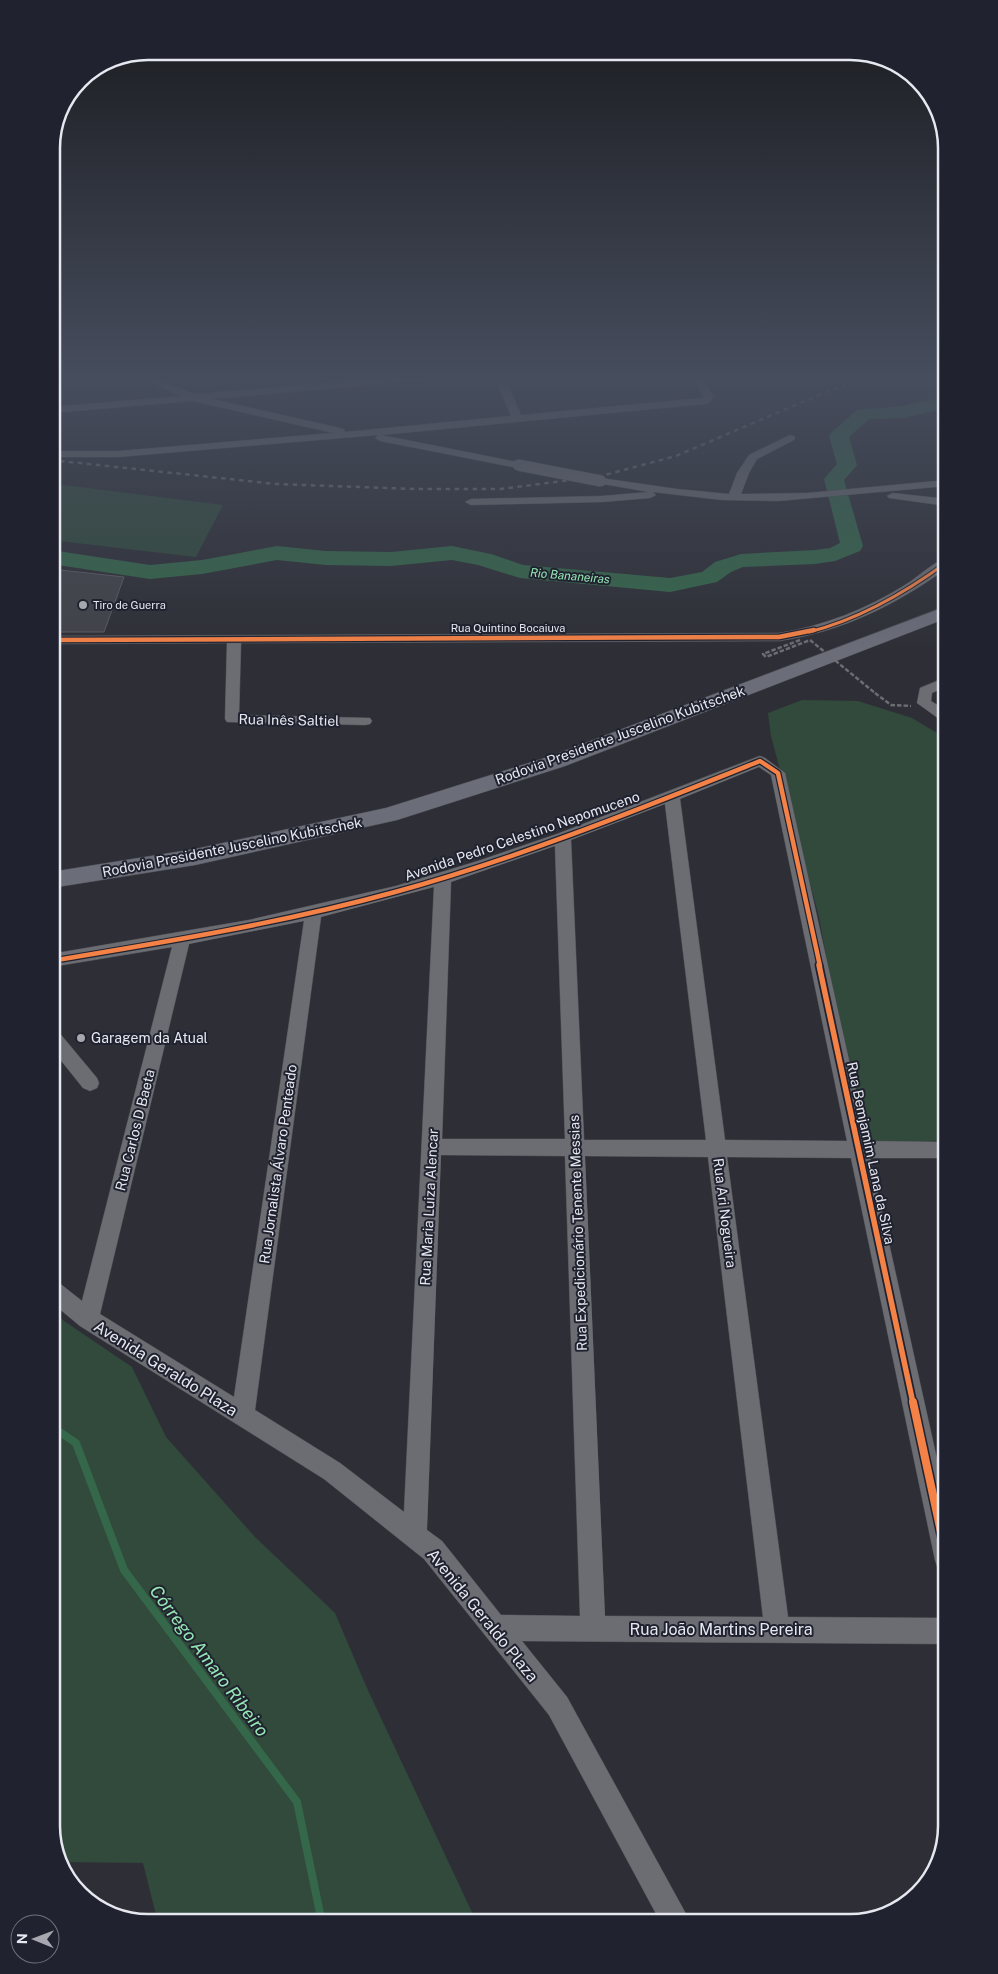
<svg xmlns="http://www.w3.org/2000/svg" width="998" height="1974" font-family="'Public Sans',sans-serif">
  <rect width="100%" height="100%" fill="#2e2f36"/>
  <path fill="#314a3b" d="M56,484l167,21 -27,52 -145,-17v-51z
    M802,700l56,1 54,17 35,21v401l-74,4 -21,-59 -12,-53 -21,-115 -48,-181 -3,-23z
    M51,1309l13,12 68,46 34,70 89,100 80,76 31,73 111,237h-319l-15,-60 -85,-1 -7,-36z"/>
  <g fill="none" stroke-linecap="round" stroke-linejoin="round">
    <path stroke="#35674a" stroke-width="8" d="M51,1426l25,17 48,127 173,232 25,121"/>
    <path fill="#35674a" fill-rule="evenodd" d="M947,396v12l-45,10 -33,1 -20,18 8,28 -13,15 19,66 -3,5 -25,10 -20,3 -72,3 -12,5 -14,10 -47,10 -150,-14 -42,-13 -26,-5 -61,6 -65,-1 -49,-5 -75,14 -52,5 -99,-15v-14l99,15 52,-5 75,-14 49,5 65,1 61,-6 39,8 32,11 147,13 32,-6 13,-10 26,-8 74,-4 15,-2 10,-5 -16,-64 13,-15 -8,-28 3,-4 25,-22 45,-4z"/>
  </g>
  <path fill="#424349" stroke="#5b5c63" d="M51,569l73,8 -20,55h-53z"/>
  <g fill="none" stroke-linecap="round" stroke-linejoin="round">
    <defs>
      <path id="minor" d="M134,375h14l47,19 220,-19h40l-5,3 -238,21 128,29 4,1 1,3 166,-16 -17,-41h10l17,40 181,-17 2,-1 -14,-22h10l14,22 -5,6 -4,1 -324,31 141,28 2,2 -6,3 -138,-27 -5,-3 3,-3 -260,22h-67v-6h67l215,-18 -140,-32 -142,12v-6l129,-11z
        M790,435l4,1 1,2 -1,2 -37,19 -8,14 -8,21 66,-1 140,-13v6l-169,15 -56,-1 -69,-8 3,3 -6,3 -48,4 -131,3 -6,-3 6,-3 131,-3 47,-4 -52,-9 -2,-2 2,-2 4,-1 76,11 52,5 8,-21 12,-18z
        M893,493l54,6v7l-58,-8 -2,-2z
        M947,558v10c-51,37 -106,64 -168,73l-538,2 -2,72 131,3 2,3 -2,3 -5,1 -138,-3 -2,-3 2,-76 -176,1v-8l728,-3c45,-7 87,-24 126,-48 12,-7 29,-24 42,-27z
        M947,677v9l-15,7 -1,8 16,10v11l-5,-1 -25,-18 3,-15z
        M760,756l5,2 20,15 82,368 80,1v16h-77l77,346v68l-9,-3 -3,-9 -84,-402 -124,-1 61,460 159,1v26l-425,-3 45,56 124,226h-30l-112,-208 -125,-156 -100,-80 -244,-153 -29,-24v-23l7,3 24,19 90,-354 -121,20v-13l198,-34 147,-34 82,-25 79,-27zM759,767l12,8 76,366 -122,-1 -45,-341zM665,804l41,336h-122l-13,-300zM555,846l10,293h-123l9,-257zM434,887l-30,625 -64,-49 -85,-53 66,-493zM304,921l-70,476 -134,-83 89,-370zM441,1155l124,1 15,460 -79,-1 -59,-74 -15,-11zM585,1156l123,1 55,460 -158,-1z
        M51,1028l6,2 40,48 2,5 -2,5 -7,3 -7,-3 -32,-40z"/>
      <path id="highway" d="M947,606v12l-382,148 -168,54 -202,45 -144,23v-16l144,-23 191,-41 165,-52z"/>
    </defs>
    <use href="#minor" stroke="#4c4e53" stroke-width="1"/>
    <use href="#highway" stroke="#4c4e53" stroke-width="1"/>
    <path stroke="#6c6d72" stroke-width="2.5" stroke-dasharray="4.5 2" stroke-linecap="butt" d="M875,693l16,12 20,1"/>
    <use href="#minor" fill="#6c6d72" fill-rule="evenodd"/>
    <use href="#highway" fill="#6b6d79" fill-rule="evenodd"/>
    <path stroke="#6a6b72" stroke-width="2.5" stroke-dasharray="4.5 4.5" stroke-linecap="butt" d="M51,460l225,24 139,5h86l100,-13 75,-20 145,-62 54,-19"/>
    <defs>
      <path id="minor-bridge" d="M518,465l83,16"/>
    </defs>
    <use href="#minor-bridge" stroke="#4c4e53" stroke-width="12" stroke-linecap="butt"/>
    <path stroke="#6c6d72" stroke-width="2.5" stroke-dasharray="4.5 2" stroke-linecap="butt" d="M800,640l-37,14 3,3 44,-17 65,53"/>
    <use href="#minor-bridge" stroke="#6c6d72" stroke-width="11"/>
    <defs>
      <path id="cycleway-far3" d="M809,632c51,-13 96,-39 138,-70"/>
      <path id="cycleway-far2" d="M51,640l728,-3 35,-7
        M51,961c115,-19 231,-38 344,-69 124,-34 245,-83 365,-131l18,12 42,193"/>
      <path id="cycleway-far1" d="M819,965l94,438"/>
      <path id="cycleway" d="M913,1402l34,158"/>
    </defs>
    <use href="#cycleway-far3" stroke="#20222f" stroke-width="5"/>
    <use href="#cycleway-far2" stroke="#20222f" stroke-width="7"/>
    <use href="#cycleway-far1" stroke="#20222f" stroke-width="9"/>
    <use href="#cycleway" stroke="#20222f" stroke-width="11"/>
    <use href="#cycleway-far3" stroke="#f48246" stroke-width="3"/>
    <use href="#cycleway-far2" stroke="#f48246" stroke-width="4.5"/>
    <use href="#cycleway-far1" stroke="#f48246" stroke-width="5.5"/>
    <use href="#cycleway" stroke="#f48246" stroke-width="8"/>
  </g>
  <linearGradient id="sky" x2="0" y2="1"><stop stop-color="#191a1e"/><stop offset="0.58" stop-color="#464d5d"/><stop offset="1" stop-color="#464d5d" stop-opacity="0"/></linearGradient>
  <rect width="998" height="651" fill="url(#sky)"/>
  <g fill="#a6a7af" stroke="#20222f" stroke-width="2">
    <circle cx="83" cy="605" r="5"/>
    <circle cx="81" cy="1038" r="5"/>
  </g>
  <g text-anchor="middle" stroke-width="4" stroke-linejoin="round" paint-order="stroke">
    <g font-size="11" fill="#e6e8f0" stroke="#20222f" text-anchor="start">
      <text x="93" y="609">Tiro de Guerra</text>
    </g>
    <g font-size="11" fill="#e6e8f0" stroke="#20222f">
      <text x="508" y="632">Rua Quintino Bocaiuva</text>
    </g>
    <g font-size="12" font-style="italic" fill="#95e6b3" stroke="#20222f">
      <text transform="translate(570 576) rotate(5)" y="4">Rio Bananeiras</text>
    </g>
    <g font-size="14" fill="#e6e8f0" stroke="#20222f">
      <text transform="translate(289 720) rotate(1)" y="5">Rua Inês Saltiel</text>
      <text transform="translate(620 735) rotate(-20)" y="5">Rodovia Presidente Juscelino Kubitschek</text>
      <text transform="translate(522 836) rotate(-19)" y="5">Avenida Pedro Celestino Nepomuceno</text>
      <text transform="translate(232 847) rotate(-11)" y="5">Rodovia Presidente Juscelino Kubitschek</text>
      <text transform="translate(135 1130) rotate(-76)" y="5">Rua Carlos D Baeta</text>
      <text transform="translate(871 1153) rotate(78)" y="5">Rua Bemjamim Lana da Silva</text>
      <text transform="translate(278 1164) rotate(-82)" y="5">Rua Jornalista Álvaro Penteado</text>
      <text transform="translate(429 1207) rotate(-87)" y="5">Rua Maria Luiza Alencar</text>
      <text transform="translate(725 1213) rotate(83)" y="5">Rua Ari Nogueira</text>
      <text transform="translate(578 1233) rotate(-92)" y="5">Rua Expedicionário Tenente Messias</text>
    </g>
    <g font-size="14" fill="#e6e8f0" stroke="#20222f" text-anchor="start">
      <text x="91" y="1043">Garagem da Atual</text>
    </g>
    <g font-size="16" fill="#e6e8f0" stroke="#20222f">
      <text transform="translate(166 1368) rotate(32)" y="6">Avenida Geraldo Plaza</text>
      <text transform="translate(483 1615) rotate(51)" y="6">Avenida Geraldo Plaza</text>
      <text x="721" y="1635">Rua João Martins Pereira</text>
    </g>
    <g font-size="18" font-style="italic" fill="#95e6b3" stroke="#20222f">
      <text transform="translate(209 1661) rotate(53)" y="6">Córrego Amaro Ribeiro</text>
    </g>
  </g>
  <path d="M0 0H998V1974H0ZM148 60H850A88 88 0 0 1 938 148V1826A88 88 0 0 1 850 1914H148A88 88 0 0 1 60 1826V148A88 88 0 0 1 148 60Z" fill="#20222f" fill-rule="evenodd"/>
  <path fill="none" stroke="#e6e8f0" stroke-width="2.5" d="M148 60H850A88 88 0 0 1 938 148V1826A88 88 0 0 1 850 1914H148A88 88 0 0 1 60 1826V148A88 88 0 0 1 148 60Z"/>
  <g transform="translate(35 1939) rotate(271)"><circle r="24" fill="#20222f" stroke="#6f717c"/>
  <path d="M0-4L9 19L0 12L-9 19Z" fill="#a6a7af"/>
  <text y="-8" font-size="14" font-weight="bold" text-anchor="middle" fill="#e6e8f0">N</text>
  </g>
</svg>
